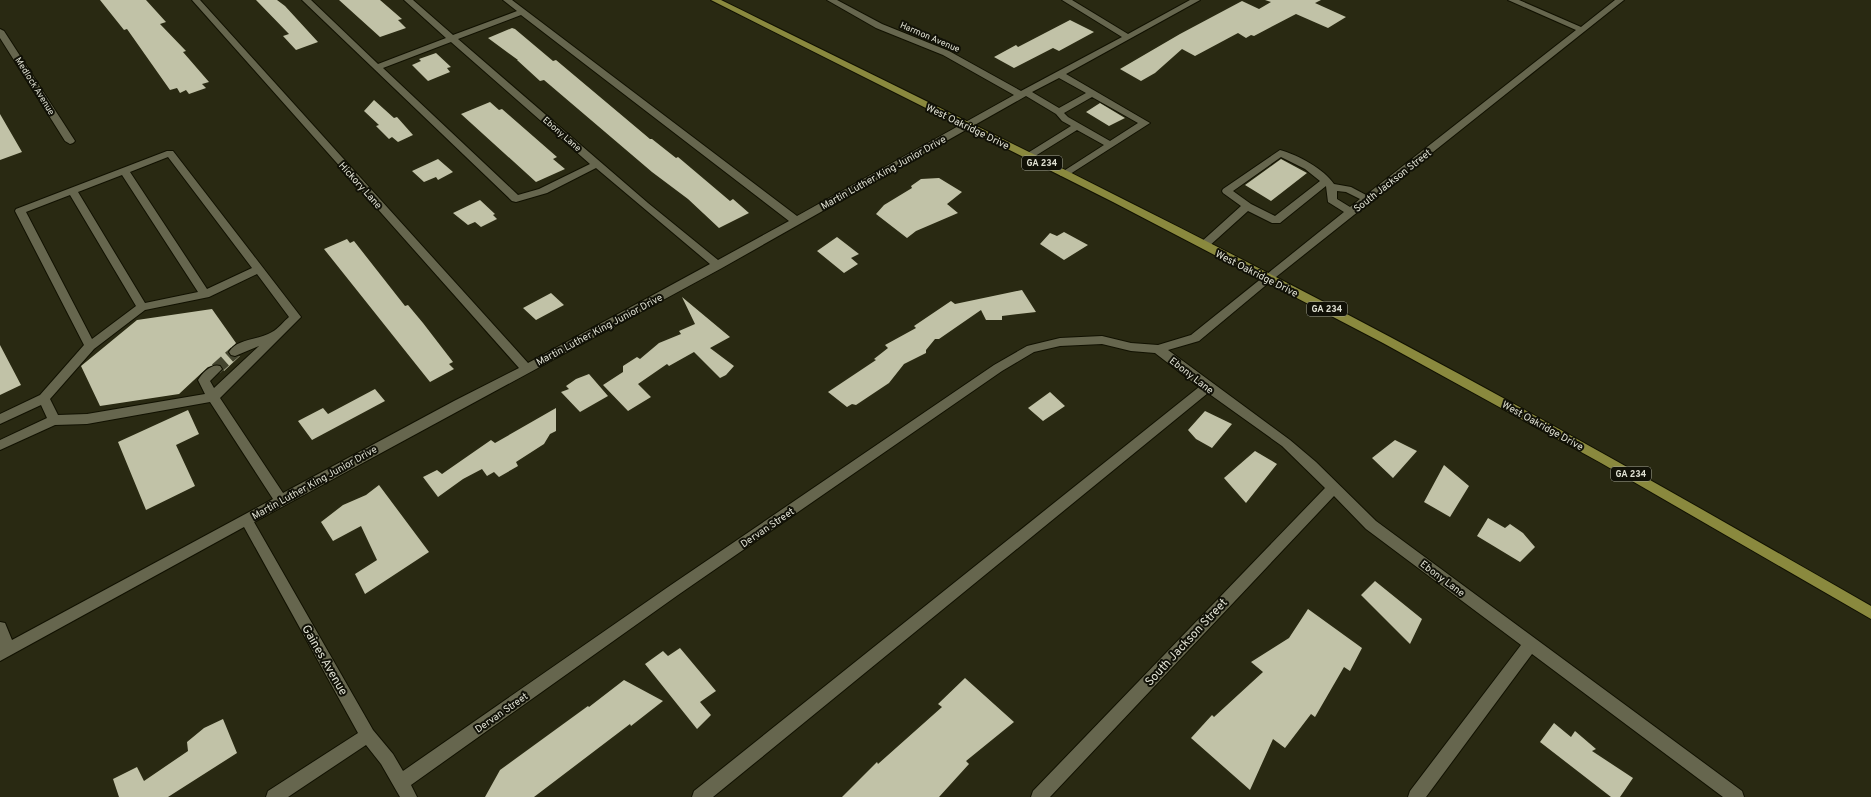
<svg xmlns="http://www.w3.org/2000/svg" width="1871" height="797" font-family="Overpass,sans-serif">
  <rect width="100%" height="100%" fill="#292912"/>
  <path fill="#c1c2a7" d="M100,0h46l20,22 -6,2 26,27 -3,1 26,30 -7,2 4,4 -17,6 -3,-4 -6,3 -3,-5 -7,2 -43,-61 -3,1z
    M256,0h21l8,6 33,36 -22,8 -13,-14 6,-2z
    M339,0h41l22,19 -4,1 8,8 -26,9z
    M1265,0h56l-6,3 31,14 -18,11 -32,-14 -42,22 -3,-1 -5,3 -8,-5 -43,23 -13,-7 -27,24 -14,8 -21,-12 60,-35 62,-33 17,8 12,-7z
    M1070,20l24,12 -35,19 -6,-3 -39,20 -20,-11 22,-12 2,2z
    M512,28l3,1 38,32 3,-1 94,79h2l24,19 2,-1 52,44 3,-2 16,14 -30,15 -31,-29 -36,-27 -108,-92 -4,1 -23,-21h1l-30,-22z
    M436,53l15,14 -4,1 3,4 -22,9 -16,-16 9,-4 -2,-2z
    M374,100l20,18 3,-1 16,18 -15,7 -6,-5 -3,2 -13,-13 3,-1 -15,-14z
    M490,102l9,8 3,-1 55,48 -4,2 12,10 -29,13 -75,-68z
    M1100,103l25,15 -16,8 -23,-14z
    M0,114l22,38 -22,8z
    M438,159l15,13 -15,8 -2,-3 -12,5 -12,-11z
    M1281,159l26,14 -36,28 -26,-16z
    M939,178l23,14 -15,12 11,9 -42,18 -9,7 -31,-24 8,-9 28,-17 -1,-2 10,-7z
    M480,200l15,14 -2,1 4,4 -16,8 -6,-5 -7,3 -15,-12z
    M1064,232l24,13 -24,15 -24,-16 10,-11 7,3z
    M837,237l22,17 -8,4 7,6 -14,9 -27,-22z
    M347,239l3,4 4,-2 51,65 3,-1 15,18 30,39 -4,2 5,5 -24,13 -106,-133z
    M1022,290l14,22 -34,4v4h-16l-5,-10 -42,29h-4l-9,11v3l-22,11 -15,19 -33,22 -4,-1 -5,3 -19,-15 48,-32 -2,-1 14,-11 -3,-3 31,-17 -2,-2 37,-25 4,3z
    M551,293l13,12 -28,15 -13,-12z
    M682,297l48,40 -20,11 24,18 -8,9 -6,3 -26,-26 -25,14 -2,-2 -29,20 13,13 -23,14 -25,-26 20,-13v-6l14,-9 3,2 19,-16 22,-9 -2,-3 16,-7z
    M212,309l24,34 -8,10 3,3 4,1 5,-1 -16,15 -4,-6 -12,2 -29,27 -79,12 -19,-40 56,-46z
    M0,345l21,40 -21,10z
    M589,374l19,22 -28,16 -19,-20 8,-3 -3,-3 10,-7z
    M375,389l10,12 -73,39 -14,-19 25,-13 5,6z
    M1050,392l15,14 -22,15 -15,-13z
    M556,408v23l-6,3 -6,10 -28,18 2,4 -19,11 -5,-5 -7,4 -5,-7 -19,10 -25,18 -15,-20 14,-7 5,4 49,-34 4,3z
    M188,410l11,24 -23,11 19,41 -49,24 -28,-68z
    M1205,411l27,13 -20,24 -16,-9 -8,-9z
    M1395,440l22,11 -24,27 -21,-20z
    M1255,451l22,13 -31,39 -22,-25z
    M1444,465l25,21 -19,31 -26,-15z
    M379,485l50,67 -64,42 -10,-20 22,-14 -16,-34 -28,15 -12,-19 22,-17 23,-10z
    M1488,518l17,10 5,-4 13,9 12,14 -15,15 -43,-26z
    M1375,581l47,38 -12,25 -49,-49z
    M1308,609l54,39 -12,23 -6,-4 -29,50 -4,-3 -26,34 -12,-9 -23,51 -59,-52 21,-23 2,2 49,-45 -12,-10 38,-24z
    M680,648l36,43 -16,11 11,13 -14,14 -52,-65 18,-13 5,5z
    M965,678l49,44 -48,39 3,3 -30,33h-97l35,-35 1,2 64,-57 -4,-3z
    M624,680l39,21 -32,25 -1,-2 -96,73h-49l15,-27 88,-64 1,1z
    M223,719l14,34 -69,44h-49l-6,-18 24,-12 7,14 44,-30 -1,-9 17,-14z
    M1554,723l17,14 4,-6 21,18 -4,2 41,27 -13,19h-9l-71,-55z"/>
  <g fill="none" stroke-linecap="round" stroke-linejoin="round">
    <path stroke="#44452f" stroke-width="12" stroke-dasharray="12 5.5" stroke-linecap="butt" d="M216,369l19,-17"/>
    <defs>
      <path id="minor" d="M192,0h8l328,363 182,-99 -114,-96 -49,25 -31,9 -4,-1 -210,-201h9l67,64 68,-26 -42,-38h9l40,35 64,-24 -14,-11h9l285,216 217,-121 -71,-40 -67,-27 -49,-28h10l45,24 67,27 72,40 101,-54 -60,-37h10l56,34 62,-34h10l-134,74 84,49 -83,53h-6l-2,-2 45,-29 -27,-15 -45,28h-6v-4l45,-28 -9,-5 -6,-7 -30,-18 -304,172 -468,254 119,208 20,24 10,17 265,-184 326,-222 33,-19 33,-8 42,-2 29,7 27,2 33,-10 153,-123 -16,-10 -2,-16 -46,37h-8l-24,-12 -40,36h-8l-1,-2 1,-2 41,-37 -18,-13 -1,-2 1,-2 57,-39c18,5 44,19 54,34l17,3 15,8 210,-165 -68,-30h11l62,27 34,-27h9l-353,281 -72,60 -31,9 122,90 26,22 60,59 366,270 2,6h-21l-191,-143 -106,143h-18l2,-6 111,-146 -155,-116 -32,-33 -284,301h-19l2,-6 292,-303 -43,-42 -74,-53 -495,404h-21l2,-6 505,-404 -44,-34 -24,-2 -29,-7 -42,2 -26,6 -32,19 -324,224 -267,190 6,12h-17l-19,-33 -15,-19 -78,52h-22l2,-6 90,-58 -114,-206 -244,134v-39l5,1 7,17 261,-141 -63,-97 -123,22 -32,1 -55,25v-10l47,-22 -6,-13 -41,19v-10l40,-19 44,-50 -69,-134 1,-2 151,-58h6l128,166 -81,81 63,95 171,-92 65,-33zM521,15l268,206 -71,39 -70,-57 -190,-164zM451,42l139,122 -51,25 -21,6 -135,-127zM1059,78l27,15 -27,15 -27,-16zM1092,97l46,26 -28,18 -42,-24 -4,-4zM168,157l84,111 -45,21 -77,-117zM1281,157l24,12 15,12 -45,35 -24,-12 -18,-13zM122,175l76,117 -53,11 -67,-111zM1337,191l9,1 14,7 -10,8 -13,-8zM70,195l66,111 -44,33 -66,-127zM257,274l32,43c-5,4 -11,12 -17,15 -12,8 -35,6 -43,20l2,3 4,1 24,-10 -45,42 -4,-7 12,-12 -2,-3c-8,-3 -18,7 -22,14l7,14 -118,20 -29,1 -8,-16 44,-50 51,-39 64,-13z
        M0,29l4,2 71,110 -2,2 -3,1 -5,-3 -65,-103z"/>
      <path id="major" d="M711,0h10c225,111 450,220 671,338 162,86 320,177 479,268v13l-270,-156 -218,-120 -270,-141z"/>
    </defs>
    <use href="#minor" stroke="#110" stroke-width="2"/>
    <use href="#major" stroke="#110" stroke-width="2"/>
    <use href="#minor" fill="#66664e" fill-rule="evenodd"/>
    <use href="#major" fill="#8a893e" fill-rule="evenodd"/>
  </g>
  <g text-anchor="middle" stroke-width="4" stroke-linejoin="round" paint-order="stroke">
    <g font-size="9" fill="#e0e1d3" stroke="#111107">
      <text transform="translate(930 37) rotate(23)" y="3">Harmon Avenue</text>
      <text transform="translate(35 86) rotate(58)" y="3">Medlock Avenue</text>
      <text transform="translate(562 134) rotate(41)" y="3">Ebony Lane</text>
    </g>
    <g fill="#111107" stroke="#a2a396" stroke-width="1">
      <rect x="1022" y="156" width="40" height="14" rx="3"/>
      <rect x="1307" y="302" width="40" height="14" rx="3"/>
      <rect x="1611" y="467" width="40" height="14" rx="3"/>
    </g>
    <g font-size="9" font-weight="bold" fill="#e0e1d3">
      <text x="1042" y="166">GA 234</text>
      <text x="1327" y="312">GA 234</text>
      <text x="1631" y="477">GA 234</text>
    </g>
    <g font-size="10" fill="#e0e1d3" stroke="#111107">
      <text transform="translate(968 126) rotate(26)" y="4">West Oakridge Drive</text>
      <text transform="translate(883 172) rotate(-29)" y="4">Martin Luther King Junior Drive</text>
      <text transform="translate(1392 180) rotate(-38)" y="4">South Jackson Street</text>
      <text transform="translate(361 185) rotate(48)" y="4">Hickory Lane</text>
      <text transform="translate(1257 273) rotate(27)" y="4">West Oakridge Drive</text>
      <text transform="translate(599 329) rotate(-28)" y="4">Martin Luther King Junior Drive</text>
      <text transform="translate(1192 375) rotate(38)" y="4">Ebony Lane</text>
      <text transform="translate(1543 425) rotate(29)" y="4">West Oakridge Drive</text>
      <text transform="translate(314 482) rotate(-29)" y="4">Martin Luther King Junior Drive</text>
      <text transform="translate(767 527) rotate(-34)" y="4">Dervan Street</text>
      <text transform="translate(1443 578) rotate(37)" y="4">Ebony Lane</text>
      <text transform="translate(501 712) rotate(-35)" y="4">Dervan Street</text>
    </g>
    <g font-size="12" fill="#e0e1d3" stroke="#111107">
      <text transform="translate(1186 642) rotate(-47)" y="4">South Jackson Street</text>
      <text transform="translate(325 660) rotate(60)" y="4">Gaines Avenue</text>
    </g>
  </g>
</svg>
